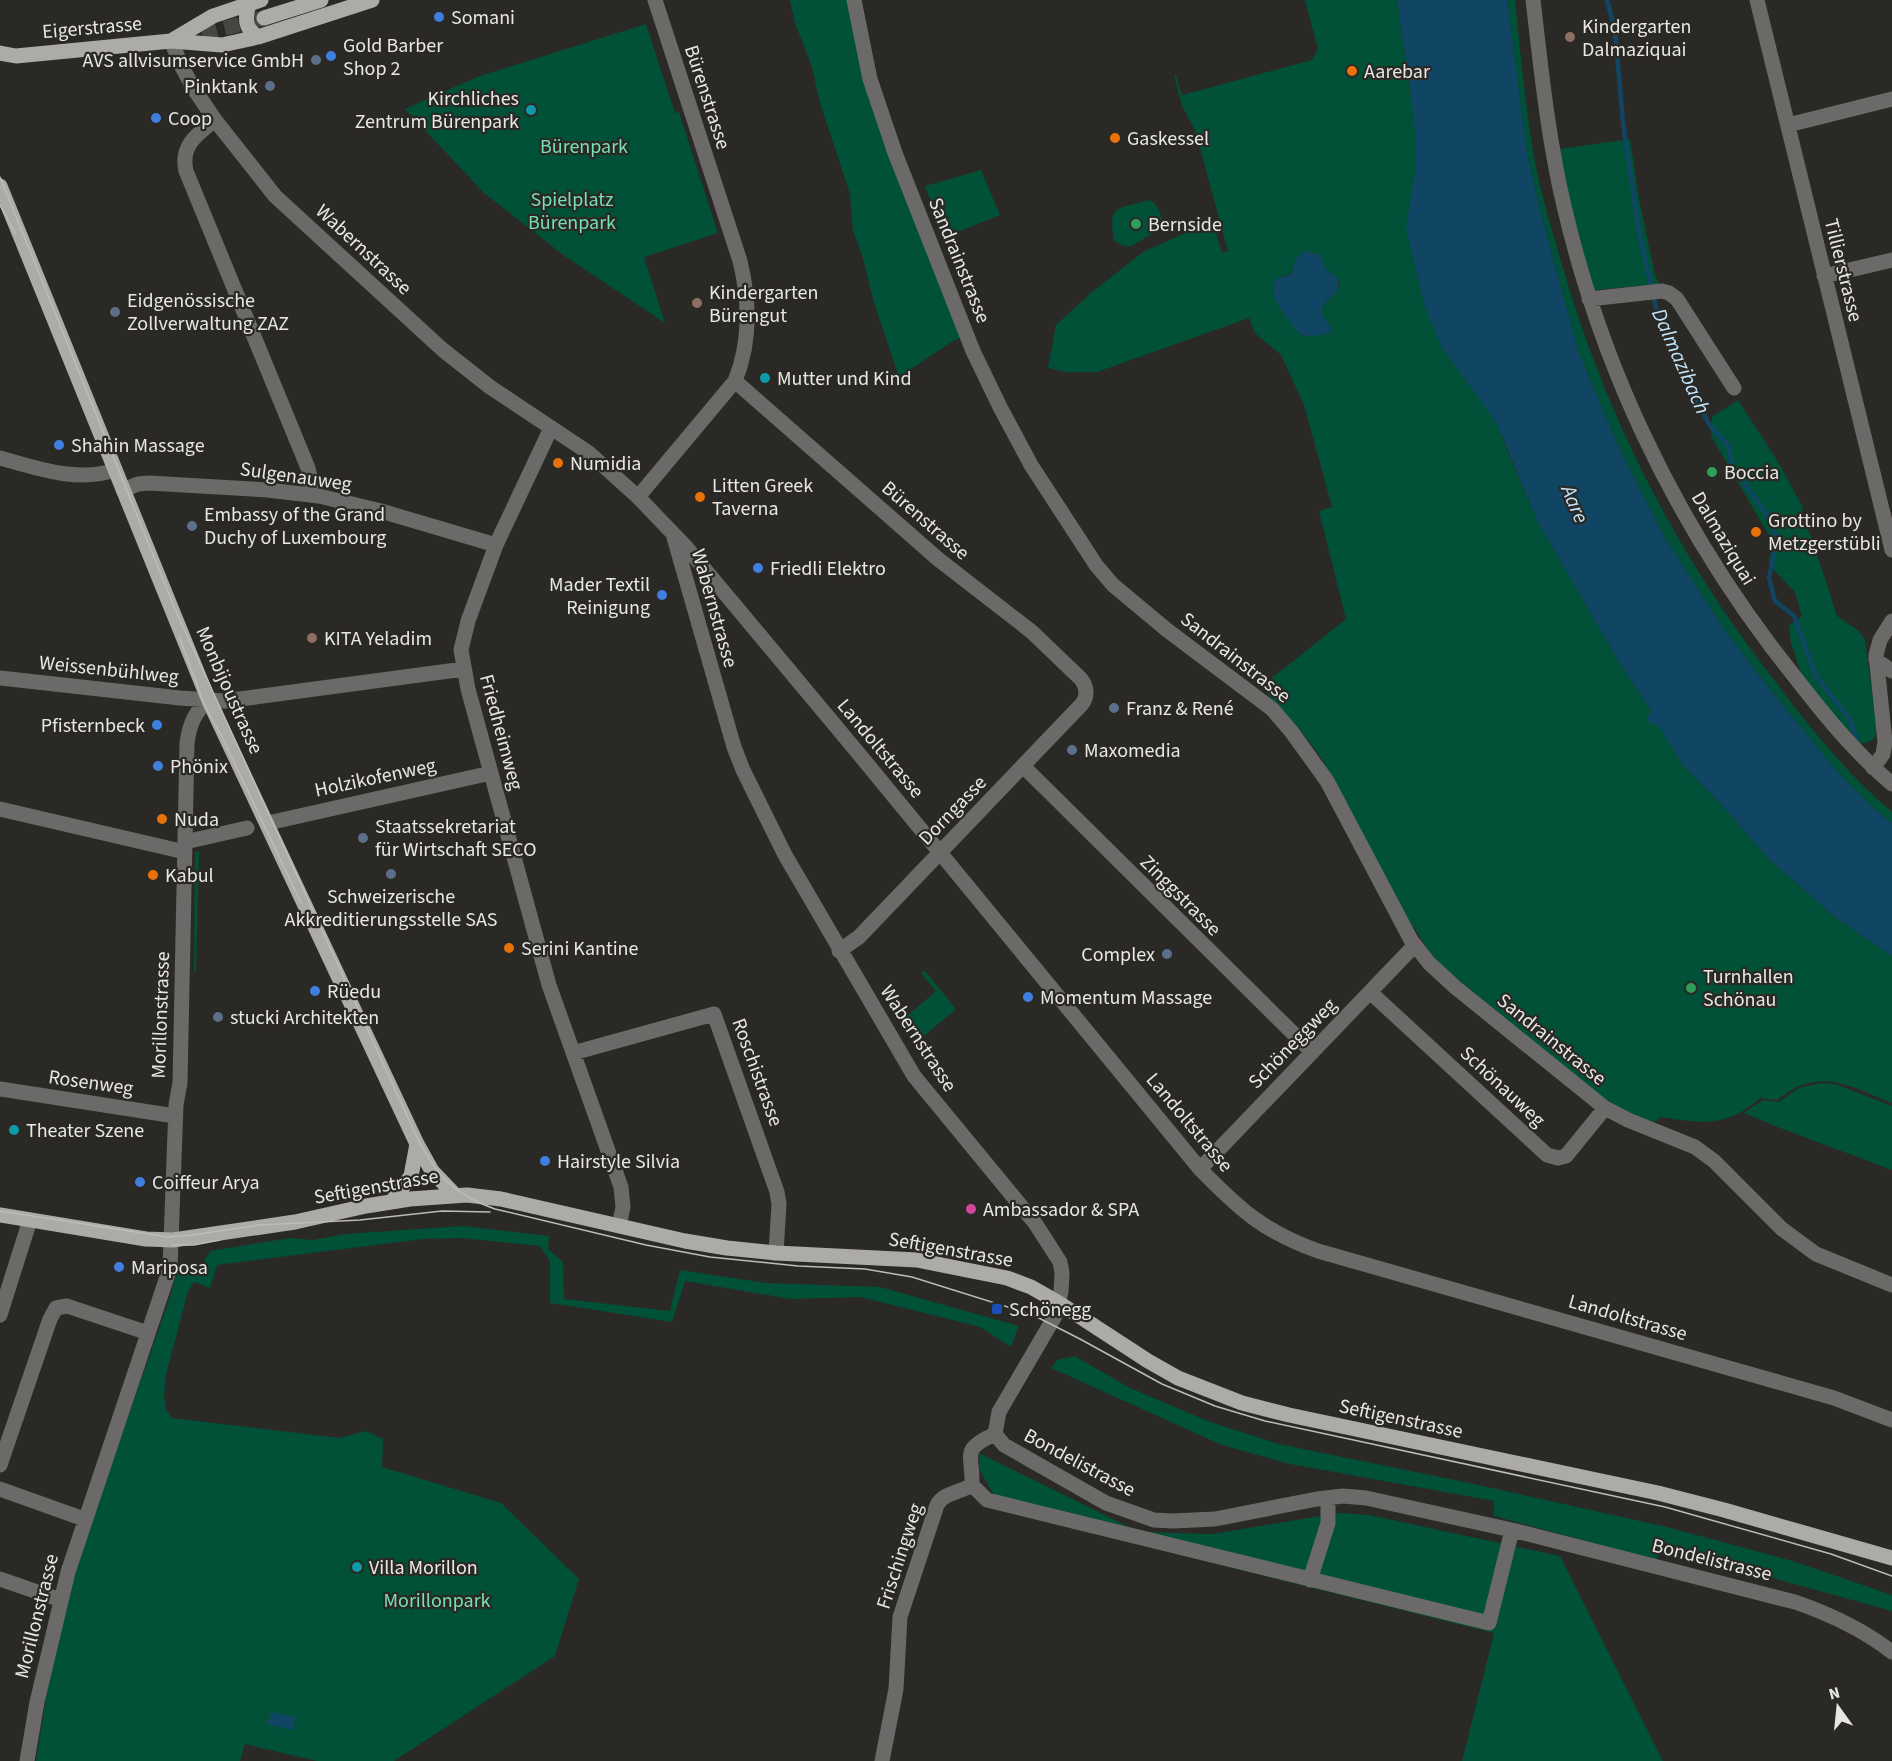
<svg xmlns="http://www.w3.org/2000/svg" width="1892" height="1761" font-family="'Source Sans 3',sans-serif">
  <rect width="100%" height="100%" fill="#2b2925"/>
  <path fill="#005137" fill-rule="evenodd" d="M790,0h62l3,17 111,319 -13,5 -54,36 -25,-74 -12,-48 -9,-24 -3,-37 -30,-91 -8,-36 -17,-44z
    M1305,0h92l14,98 91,340 36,84 84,145 29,43 31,54 38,39 49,56 66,58 57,39v147c-44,-18 -73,-37 -115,-3l-17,-2c-32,29 -59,26 -99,19l-7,5c-23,-7 -44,-19 -63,-33l-147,-121 -15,-17 -22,-34 -85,-158 -24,-32 -26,-27 -10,-14 84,-67 -27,-108 13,-4 -28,-102 -23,-50 -26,-22 -6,-15 -152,54h-30l-19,-4 8,-43 36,-33 51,-40 42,-19 28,-9 9,29 6,-2 -33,-121 -13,-24 -8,-31h2l6,20 130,-35 6,-11zM1294,264l29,2 16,15 -1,9c-17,18 -23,17 -6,39l-4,5 -25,2 -21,-24 -8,-27 5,-8 13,-3z
    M1507,0h8c5,50 10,101 18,151 6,36 17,72 27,107 42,148 109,283 202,406 40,53 79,105 130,148v11l-19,-15 -34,-34 -71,-87 -45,-59 -58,-90 -44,-85 -42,-100 -39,-142 -13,-58z
    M646,24l29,89 4,-1 39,121 -74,24 21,66 -99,-66 -82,-64 -79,-84 72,-32z
    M1630,139l9,60 16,76 4,9 -65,6 -25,-85 -10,-56z
    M981,170l19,45 -55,22 -20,-51z
    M1150,200l5,4 5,8 2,10 -3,7 -27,17h-9l-9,-6c-7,-37 5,-31 36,-40z
    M1738,400l42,65 23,43 -1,8 10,23 25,77 22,15 6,9 12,89c-1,13 -9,14 -21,15l-54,-67 -11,-34 -2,-18 13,-9 -7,-24 -21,-22 -5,-9 4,-19 -62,-106 1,-19z
    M196,851l3,1 -3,119 -2,1 1,-120z
    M925,971l31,38 -32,27 -18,-19 30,-26 -15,-18z
    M1821,1083l14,1 57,22v64l-115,-43 -33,-14 19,-13 16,2 20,-14z
    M463,1226l86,10 -1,13 15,13 1,37 106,12 10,-41 86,13 114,4 139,39 -8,21 -31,-20 -120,-30 -69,2 -106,-18 -13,41 -122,-19v-42l-10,-15 -78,-8 -39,1 -206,26 -7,23 -16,-6 -6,9 -22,84 -2,20 2,15 6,8 167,20 27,-7 17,8 -1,28 119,36 78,76 -24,77 -161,105h-77l-72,-17 -5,17h-204l17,-107 14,-53 25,-81 78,-223 7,-27h4l2,-3 14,7 13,-23 80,-13 23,2 32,-6z
    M1075,1356l53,31 82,35 69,22 195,40 193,43 126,34 99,34v16l-232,-64 -4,13 -162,-44v-15l-204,-37 -68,-19 -171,-77 6,-8z
    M979,1453l160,79 74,2 125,-21 31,2 191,41 103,205h-201l32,-128 -338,-84 -160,-50 -17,-30z"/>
  <path fill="#104663" d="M1397,0h110l20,153 13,58 39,142 42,100 44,85 58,90 45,59 71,87 34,34 19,15v133l-57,-39 -66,-58 -49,-56 -38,-39 -24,-40 -3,2 -8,-6 4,-10 -29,-43 -84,-145 -42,-100 -55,-76 -17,-42 -18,-76 10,-62 -2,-50z
    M1306,251l14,4 5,13c10,10 14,4 13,22 -17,18 -23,17 -6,39l-4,5 -18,2 -9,-1c-9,-9 -35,-41 -26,-54 3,-6 12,-4 17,-7 3,-11 2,-18 14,-23z
    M271,1712l24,5 -2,13 -27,-6 1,-4h2z"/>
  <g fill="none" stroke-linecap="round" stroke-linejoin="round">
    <path stroke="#104663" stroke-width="4.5" d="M1607,0l8,31 8,92 16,109 17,76 20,40 3,18 31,60 18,19 4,21 36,50 9,23 -8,39 6,23 19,15 22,60 35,45 6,20"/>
    <path stroke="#474642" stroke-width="15" stroke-dasharray="15 8" stroke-linecap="butt" d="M180,40l84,-22"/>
    <path stroke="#6b6a68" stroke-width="15" d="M854,0l16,79 25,74 78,198 27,56 31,58 65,100 17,20 54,45 105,79 19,22 36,50 84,159 18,23 26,24 150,121 23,12 67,27 19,14 68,68 34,25 76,31
      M1533,0c8,69 15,138 31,206 37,159 108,308 206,439 38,49 75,99 122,139
      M1757,0l135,550
      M171,41l12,28 11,20 21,31 60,76 168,154 47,37 99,66 49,44 49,51 172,206 341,415c39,40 64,63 118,82l516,147 58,22
      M215,120c-18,14 -35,26 -29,51l122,297 3,12 -1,15
      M1788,125l104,-26
      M1824,276l68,-16
      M1589,299l73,-8 7,2 8,6 57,89
      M735,381l203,178 94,73 49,47c6,8 7,17 1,25l-223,233 -20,14
      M551,428l-55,117 -28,76 -7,29 7,39 81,296 72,202 2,20 -4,19
      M0,458c37,10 77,25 115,12
      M123,490l15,-6 11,-1 118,7 52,6 62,15 115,34
      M638,497l97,-116c16,-39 15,-79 5,-120l-85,-261
      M673,534l61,213 9,23 42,85 129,221 121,147 25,39 2,11 -1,19 -6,24 -56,96 -4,22
      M1876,660l16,11
      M0,678l180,20 45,3 239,-32
      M1023,766l289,286
      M1873,768l10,-14 2,-12 -9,-87 4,-15 12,-19
      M0,809l185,43
      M268,823l223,-50
      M185,842l62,-14
      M1370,992l177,163 11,3 8,-2 39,-48
      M573,1053l141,-39 63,178 2,12 -3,49
      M0,1089l175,27
      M1200,1169l215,-224
      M0,1315l30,-95
      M995,1434l9,11 102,58 48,17 19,1 42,-2 102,-20 26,-3 23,2 146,32 283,72c35,12 67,27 97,50
      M0,1465l50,-146 6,-11 11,-2 81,27
      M972,1485l15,15 502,123 23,-93
      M0,1489l84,30
      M0,1579l61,21
      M1310,1580l18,-57v-25
      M27,1761l10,-59 31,-130 102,-304 6,-163 4,-22 7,-340c2,-16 8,-33 22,-42
      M882,1761l14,-72 4,-72 37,-112c6,-12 24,-13 35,-20 1,-32 -12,-35 23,-51"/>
    <path stroke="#adaba7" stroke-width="15" d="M249,4c-4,14 -5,24 9,33
      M264,18l57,-18
      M171,41l42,-25 48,-16
      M0,53l16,3 155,-15 51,4 36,-8 114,-37
      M0,186l209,515 208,443 15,27 23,24
      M392,1201l19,-25 6,-32
      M0,1215l146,24 27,1 122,-18 71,-16 44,-7 57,-4 34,4 184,42 42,7 49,5 141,7 90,18 24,9 28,16 89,58 30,17 64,25 47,12 369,78 66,17 168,48"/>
    <path stroke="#bdbcb9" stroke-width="1.5" d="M0,177l175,432 240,524c20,41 36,60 80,76l151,36 64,12 88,9 67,3 47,8 121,38 47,24 82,45 53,22 50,15 400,86 166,47 61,22
      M0,205l15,28
      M179,636l25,68 20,37 77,162
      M0,1211l168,26 24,-2 67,-10 101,-5 82,-9 48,1
      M172,1245h22l26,-5"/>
  </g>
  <g fill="#3f7fe0" stroke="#2b2925" stroke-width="2">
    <circle cx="439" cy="17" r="6"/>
    <circle cx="331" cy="56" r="6"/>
    <circle cx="156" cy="118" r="6"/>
    <circle cx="59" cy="445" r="6"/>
    <circle cx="758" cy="568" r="6"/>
    <circle cx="662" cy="595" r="6"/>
    <circle cx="157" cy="725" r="6"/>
    <circle cx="158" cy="766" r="6"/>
    <circle cx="315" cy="991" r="6"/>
    <circle cx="1028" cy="997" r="6"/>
    <circle cx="545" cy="1161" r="6"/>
    <circle cx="140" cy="1182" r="6"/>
    <circle cx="119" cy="1267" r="6"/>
  </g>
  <g fill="#8d6e63" stroke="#2b2925" stroke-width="2">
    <circle cx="1570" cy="37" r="6"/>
    <circle cx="697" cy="303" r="6"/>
    <circle cx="312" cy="638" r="6"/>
  </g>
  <g fill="#5c6f8a" stroke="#2b2925" stroke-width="2">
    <circle cx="316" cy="60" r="6"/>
    <circle cx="270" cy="86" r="6"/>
    <circle cx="115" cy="312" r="6"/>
    <circle cx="192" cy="526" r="6"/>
    <circle cx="1114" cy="708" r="6"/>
    <circle cx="1072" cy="750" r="6"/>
    <circle cx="363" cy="838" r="6"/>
    <circle cx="391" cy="874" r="6"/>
    <circle cx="1167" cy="954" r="6"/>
    <circle cx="218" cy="1017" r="6"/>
  </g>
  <g fill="#e8710a" stroke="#2b2925" stroke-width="2">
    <circle cx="1352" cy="71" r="6"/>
    <circle cx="1115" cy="138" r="6"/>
    <circle cx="558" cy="463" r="6"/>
    <circle cx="700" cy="497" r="6"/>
    <circle cx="1756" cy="532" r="6"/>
    <circle cx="162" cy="819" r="6"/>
    <circle cx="153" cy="875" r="6"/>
    <circle cx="509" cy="948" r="6"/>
  </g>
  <g fill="#0f9aa8" stroke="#2b2925" stroke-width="2">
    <circle cx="531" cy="110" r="6"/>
    <circle cx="765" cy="378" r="6"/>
    <circle cx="14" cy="1130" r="6"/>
    <circle cx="357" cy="1567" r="6"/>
  </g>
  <g fill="#2e9e5b" stroke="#2b2925" stroke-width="2">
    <circle cx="1136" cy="224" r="6"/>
    <circle cx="1712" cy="472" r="6"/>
    <circle cx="1691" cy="988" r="6"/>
  </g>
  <circle fill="#d1479c" stroke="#2b2925" stroke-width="2" cx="971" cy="1209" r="6"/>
  <rect fill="#1a4fb4" stroke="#2b2925" stroke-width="2" x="991" y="1303" width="12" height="12" rx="3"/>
  <g text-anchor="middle" stroke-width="4.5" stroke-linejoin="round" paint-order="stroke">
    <g font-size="20" fill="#e8e7e4" stroke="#2b2925" text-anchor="start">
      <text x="451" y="24">Somani</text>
      <text x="1582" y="33">Kindergarten<tspan x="1582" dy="23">Dalmaziquai</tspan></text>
      <text x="343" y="52">Gold Barber<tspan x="343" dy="23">Shop 2</tspan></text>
      <text x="304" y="67" text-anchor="end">AVS allvisumservice GmbH</text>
      <text x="1364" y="78">Aarebar</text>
      <text x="258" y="93" text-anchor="end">Pinktank</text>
      <text x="519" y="105" text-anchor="end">Kirchliches<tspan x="519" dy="23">Zentrum Bürenpark</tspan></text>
      <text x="168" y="125">Coop</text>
      <text x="1127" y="145">Gaskessel</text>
      <text x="1148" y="231">Bernside</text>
      <text x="709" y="299">Kindergarten<tspan x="709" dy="23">Bürengut</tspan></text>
      <text x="127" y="307">Eidgenössische<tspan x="127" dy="23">Zollverwaltung ZAZ</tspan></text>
      <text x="777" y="385">Mutter und Kind</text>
      <text x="71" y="452">Shahin Massage</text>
      <text x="570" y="470">Numidia</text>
      <text x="1724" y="479">Boccia</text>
      <text x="712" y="492">Litten Greek<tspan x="712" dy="23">Taverna</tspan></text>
      <text x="204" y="521">Embassy of the Grand<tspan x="204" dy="23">Duchy of Luxembourg</tspan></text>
      <text x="1768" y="527">Grottino by<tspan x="1768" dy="23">Metzgerstübli</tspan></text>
      <text x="770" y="575">Friedli Elektro</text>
      <text x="650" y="591" text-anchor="end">Mader Textil<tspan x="650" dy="23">Reinigung</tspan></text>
      <text x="324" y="645">KITA Yeladim</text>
      <text x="1126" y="715">Franz &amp; René</text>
      <text x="145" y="732" text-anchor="end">Pfisternbeck</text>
      <text x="1084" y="757">Maxomedia</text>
      <text x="170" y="773">Phönix</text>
      <text x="174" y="826">Nuda</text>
      <text x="375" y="833">Staatssekretariat<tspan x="375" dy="23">für Wirtschaft SECO</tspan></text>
      <text x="165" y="882">Kabul</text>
      <text x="391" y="903" text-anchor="middle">Schweizerische<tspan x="391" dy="23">Akkreditierungsstelle SAS</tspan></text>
      <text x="521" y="955">Serini Kantine</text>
      <text x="1155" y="961" text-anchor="end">Complex</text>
      <text x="1703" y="983">Turnhallen<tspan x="1703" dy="23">Schönau</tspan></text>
      <text x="327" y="998">Rüedu</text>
      <text x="1040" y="1004">Momentum Massage</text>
      <text x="230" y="1024">stucki Architekten</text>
      <text x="26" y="1137">Theater Szene</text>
      <text x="557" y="1168">Hairstyle Silvia</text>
      <text x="152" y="1189">Coiffeur Arya</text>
      <text x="983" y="1216">Ambassador &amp; SPA</text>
      <text x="131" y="1274">Mariposa</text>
      <text x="1009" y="1316">Schönegg</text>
      <text x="369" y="1574">Villa Morillon</text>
    </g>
    <g font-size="20" fill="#e8e7e4" stroke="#2b2925">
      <text transform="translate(92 27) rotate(-5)" y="7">Eigerstrasse</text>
      <text transform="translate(708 97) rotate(72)" y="7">Bürenstrasse</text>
      <text transform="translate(364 249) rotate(43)" y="7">Wabernstrasse</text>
      <text transform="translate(960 260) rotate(68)" y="7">Sandrainstrasse</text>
      <text transform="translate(1844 270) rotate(76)" y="7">Tillierstrasse</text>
      <text transform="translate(296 476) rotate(8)" y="7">Sulgenauweg</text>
      <text transform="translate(926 520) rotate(41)" y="7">Bürenstrasse</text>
      <text transform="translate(1724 538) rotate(59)" y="7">Dalmaziquai</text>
      <text transform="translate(715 608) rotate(74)" y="7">Wabernstrasse</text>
      <text transform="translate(1236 657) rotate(38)" y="7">Sandrainstrasse</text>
      <text transform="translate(109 669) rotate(6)" y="7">Weissenbühlweg</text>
      <text transform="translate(230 690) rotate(66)" y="7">Monbijoustrasse</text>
      <text transform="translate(502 732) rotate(75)" y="7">Friedheimweg</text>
      <text transform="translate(881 748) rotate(50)" y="7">Landoltstrasse</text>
      <text transform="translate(375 777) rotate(-12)" y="7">Holzikofenweg</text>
      <text transform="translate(952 810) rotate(-46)" y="7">Dorngasse</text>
      <text transform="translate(1181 895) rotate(45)" y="7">Zinggstrasse</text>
      <text transform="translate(160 1015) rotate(-88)" y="7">Morillonstrasse</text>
      <text transform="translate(919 1038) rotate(57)" y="7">Wabernstrasse</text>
      <text transform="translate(1552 1039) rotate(39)" y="7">Sandrainstrasse</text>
      <text transform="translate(1292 1043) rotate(-46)" y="7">Schöneggweg</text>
      <text transform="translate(758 1072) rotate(70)" y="7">Roschistrasse</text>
      <text transform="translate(91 1082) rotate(8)" y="7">Rosenweg</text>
      <text transform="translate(1503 1086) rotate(43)" y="7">Schönauweg</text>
      <text transform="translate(1190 1122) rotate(50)" y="7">Landoltstrasse</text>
      <text transform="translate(376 1186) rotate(-10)" y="7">Seftigenstrasse</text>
      <text transform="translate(951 1249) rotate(10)" y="7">Seftigenstrasse</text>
      <text transform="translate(1628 1317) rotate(16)" y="7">Landoltstrasse</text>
      <text transform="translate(1401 1418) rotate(12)" y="7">Seftigenstrasse</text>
      <text transform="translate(1080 1462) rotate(28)" y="7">Bondelistrasse</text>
      <text transform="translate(899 1556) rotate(-72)" y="7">Frischingweg</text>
      <text transform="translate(1712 1559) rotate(14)" y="7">Bondelistrasse</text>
      <text transform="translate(36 1616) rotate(-76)" y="7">Morillonstrasse</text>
    </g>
    <g font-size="20" fill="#75e0b1" stroke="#2b2925">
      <text x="584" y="153">Bürenpark</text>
      <text x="572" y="206">Spielplatz<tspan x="572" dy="23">Bürenpark</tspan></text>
      <text x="437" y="1607">Morillonpark</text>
    </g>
    <g font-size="21" font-style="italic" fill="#c3e6fd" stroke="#2b2925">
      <text transform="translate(1681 361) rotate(66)" y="7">Dalmazibach</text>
      <text transform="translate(1575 504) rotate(67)" y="7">Aare</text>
    </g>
  </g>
  <g transform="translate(1838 1707) rotate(345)" stroke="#2b2925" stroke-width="4.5" paint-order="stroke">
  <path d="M0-4.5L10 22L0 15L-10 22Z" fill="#e8e7e4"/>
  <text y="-9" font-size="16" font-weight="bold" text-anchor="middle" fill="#e8e7e4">N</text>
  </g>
</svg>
